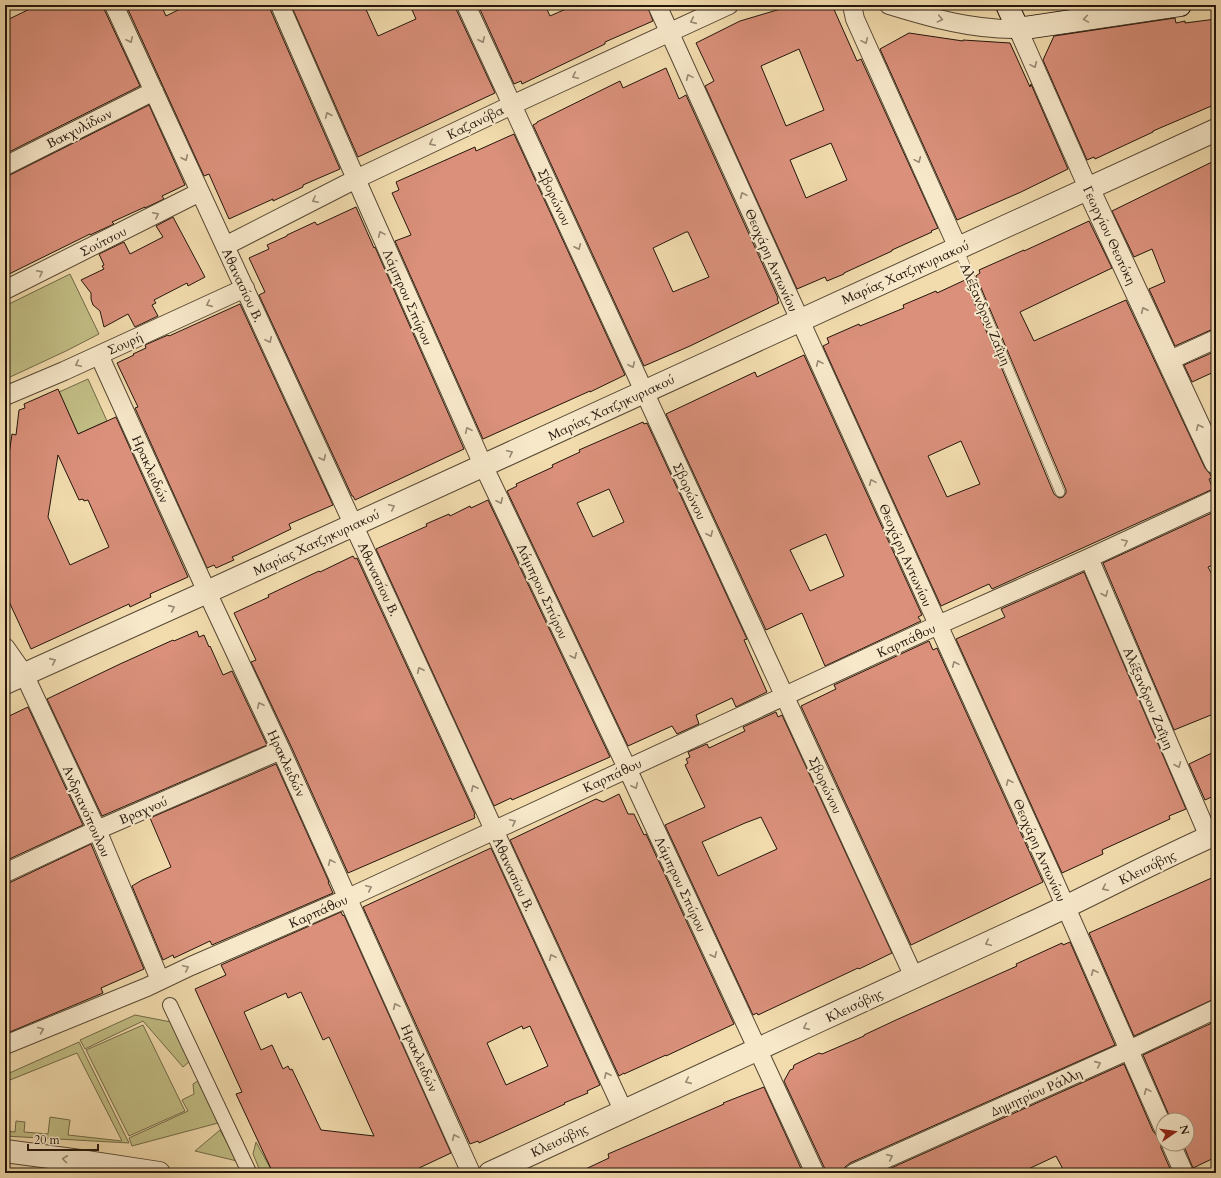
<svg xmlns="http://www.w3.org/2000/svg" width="1221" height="1178" font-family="Cardo,serif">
  <rect width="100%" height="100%" fill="#f2dcae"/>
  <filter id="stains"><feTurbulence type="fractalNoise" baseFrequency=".005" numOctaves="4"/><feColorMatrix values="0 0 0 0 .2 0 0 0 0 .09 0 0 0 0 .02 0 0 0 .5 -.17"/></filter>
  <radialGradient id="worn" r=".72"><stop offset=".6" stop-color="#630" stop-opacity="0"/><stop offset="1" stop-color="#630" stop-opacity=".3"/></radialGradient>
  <path fill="#c2be85" stroke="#726a48" d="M70,274l29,60 -33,17 -58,27 -3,-6v-66z
    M88,379l19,42 -29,13 -19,-42z
    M135,1015l36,7 19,39 -7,6 -40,-46 -58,28 -5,-9z
    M143,1025l42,86 -56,25 -43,-86z
    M79,1042l50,101 -124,-7v-5l10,1 1,-11 9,1 -1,10 24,2 2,-17 20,3 -2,15 54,6 -45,-88 -72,29v-7z
    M198,1081l20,42 -86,23 -3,-8 59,-27 -6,-11 12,-6 -1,-10z
    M220,1130l17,31 -42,-10z
    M256,1142l17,31h-12l-8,-19z"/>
  <path fill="#da907b" stroke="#23160b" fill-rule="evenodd" d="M38,5h66v4l36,77 -135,68v-133z
    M126,5h35l5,11 22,-11h82v4l70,160 -37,16v2l-30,14v-2l-44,20 -20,-45 -5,2z
    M291,5h73l14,31 38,-17 -6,-14h46v4l39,84 -137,64z
    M478,5h67l5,11 25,-11h72l6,16 -48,21v2l-83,40 -1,-3 -7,3z
    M794,5h38l25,56 4,-2 77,169 -7,3 1,1 -40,18v1l-48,22v1l-17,7 -2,-4 -28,12 -92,-203 9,-5 -18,-38 44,-22zM799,49l25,61 -38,16 -25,-60zM831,143l16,37 -41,18 -16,-38z
    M1175,18l1,5 9,-2v2l31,-4v85l-63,27v1l-58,27 -1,-2 -7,3 -44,-100 11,-24z
    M909,33l54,8v-1l47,3 20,44 1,-3 37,85 -47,23 -64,28 -77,-171z
    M666,68l13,31 7,-4 92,203 -1,1 2,4 -89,43 -46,20 -111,-241 4,-2v-1l83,-41 3,7zM686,232h2l21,45 -36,15 -20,-44z
    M149,105l36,80 -23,11 2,3 -19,9v-1l-33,15 2,2 -24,11v-1l-85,42v-100l5,-1z
    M514,134l111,241 -35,17v-1l-107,48 -88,-198 16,-6 -19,-42 7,-3 -3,-8 79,-35 1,4z
    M1216,160v166l-4,1 1,2 -38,17 -26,-57 16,-7 -13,-33 -18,8 -22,-46z
    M356,207l18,41 1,-1 89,202 -109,51 -2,-4h-1l-93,-201 6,-3 -16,-34 20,-9 -2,-4 20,-9v-1l28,-13 2,3z
    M173,217l32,60 -17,9 -1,-3 -33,17 2,3 -4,2 6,11 -23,11 -7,-13 -24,13 -4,-16 -7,-6 -2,-6v-6l-10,-13 23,-11 -2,-3 2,-1 -5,-11 25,-12 6,12 33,-17 -7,-11z
    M1089,221l23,47 -92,44 14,29 92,-41 79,168 5,6 2,4 -3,1 4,10 -221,100 -3,-5 -48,22 -118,-260 6,-3 -2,-5 32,-14 1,2 44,-18 -1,-3 33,-14 1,2 28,-13 89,214 5,4 4,-1 3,-4v-3l-90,-214 4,-3 -1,-3 45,-20v1zM961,441l19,43 -33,13 -19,-41z
    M240,304l93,201 -44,19 2,5 -54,26 -5,2 2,3 -18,8 -2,-3 -7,3 -72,-160 3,-1 -21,-44 17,-8 -1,-1 13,-6 -1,-3 23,-10 1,1z
    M1216,351v20l-24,11 -8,-17z
    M804,355l118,260 -4,2 3,4 -96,45 -23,-53 -36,17 -100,-216 89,-42 2,5zM826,534l18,42 -34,15 -20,-41z
    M58,389l20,45 38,-17 72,160 -38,17 1,3 -21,10 -1,-3 -98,45 -26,-56v-111l7,-48 4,1 3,-25 6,-2 -1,-4zM58,455l21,45 4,-1 1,2 4,-1 21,47 -39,18 -22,-48z
    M643,422l1,2 3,-1 100,216 -3,1 23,52 -31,15 -4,-9 -36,17 3,9 -22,10 -5,-8 -44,20 -121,-255 10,-5 -1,-2 37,-17 -1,-2 28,-13 -1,-2zM609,489l15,33 -31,15 -16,-34z
    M488,500l122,257 -98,43 -1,-2 -17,8 -118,-257 51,-23 -1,-2 23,-10 1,2 20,-10 1,2z
    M1216,511v53l-8,3 8,15v131l-42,17 -71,-167z
    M353,556l2,3 2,-1 118,256 -1,1 1,3 -127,55 -57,-127 -40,-84 5,-2 -22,-47 35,-16 -1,-2 51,-24 1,1z
    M1084,572l102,237 -17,7 1,3 -68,31 1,4 -41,19 -106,-234 49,-22 -4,-8z
    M197,631l2,6 5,-2 5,12 1,-1 13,29 9,-4 35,74 -165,71 -55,-117 73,-35 53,-24 1,1z
    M929,641l4,9 4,-2 106,234 -132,63 -110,-239 35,-17 -2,-4z
    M28,707l55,118 -78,36v-143z
    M776,712l2,5 4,-2 110,238 -33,16 -1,-1 -100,47 -1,-2 -4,2 -88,-190 40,-18 -20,-42 3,-2 -2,-4 4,-2 -2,-5 19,-8 2,4 36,-17 -2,-4zM761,817l16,32 -59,27 -16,-34 43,-19z
    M1216,751v44l-11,5 -16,-36z
    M276,764l53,118h-1l5,11 -121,52 -2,-4 -36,17 -1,-3 -10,5 -31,-74 10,-6 29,-13 -21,-49z
    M619,794l9,20h6l10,21 2,-1 88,190 -68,32v-1l-42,19v-1l-5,3 -109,-236 86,-41 7,3z
    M91,844l53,125 -43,19 2,5 -98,41v-151h4z
    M491,848l109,237 -13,6 1,2 -24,10 1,1 -86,39 -1,-2 -8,3 -107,-237zM522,1026l1,3 7,-3 18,40 -42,19 -19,-42z
    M1216,876v123l-4,1 -78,36 -45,-103z
    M341,912l2,4 1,-1 107,238 -32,15 2,5h-148l-37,-79 6,-2 -47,-103 31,-14 -5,-10zM301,992l22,48 6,-3 45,99 -53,-6 -29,-61 -2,1 -2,-4 -5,3 -11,-24 -11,5 -17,-38 42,-19 2,5z
    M1070,942l45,103 -265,118 -5,4 -1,6h-19v-4l-41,-88 6,-11 3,-1 1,-4 25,-12 3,1 42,-18v-1l32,-15 121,-54 -1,-2 46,-21 1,2z
    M1216,1021v136l-23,11 -10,-24h4v-24h-16l-28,-65z
    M1124,1064l29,67 4,5 6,1 -2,6v5l11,25h-107l-9,-17 -36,17h-140z
    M764,1087l39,86h-226l32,-15 -1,-4 116,-50 -1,-1z"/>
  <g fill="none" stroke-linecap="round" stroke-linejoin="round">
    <defs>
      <path id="service" d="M958,248l102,244"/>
      <path id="pedestrian" d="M170,1005l79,167"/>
      <path id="minor" d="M114,5l509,1105
        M280,5l76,174 127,286 144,303 188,405
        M466,5l448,972
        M657,5l396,873 110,249
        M852,5l3,14 103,229
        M889,5c42,13 85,25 129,24l70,159
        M5,166l149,-75
        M225,246l131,-67 156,-74 217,-100
        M5,290l195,-98
        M99,355l108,237 74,158 190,423
        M1168,361l48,-22
        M5,396l59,-25 181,-83
        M1089,558l120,279
        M5,647l19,27 73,156 63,150
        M5,873l92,-43 184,-80
        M5,1045l142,-58 44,-21 157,-68 590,-273 151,-67 127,-59
        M1171,1144l13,29
        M854,1173l275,-123 87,-41"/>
      <path id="tertiary" d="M1088,188l128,275
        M5,683l202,-91 1009,-462
        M5,1151l75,10 79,12
        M490,1173c179,-84 358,-165 537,-248 64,-29 125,-63 189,-91"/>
      <path id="secondary" d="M1007,5l11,24 162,-24"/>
    </defs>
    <use href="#service" stroke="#574834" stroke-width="10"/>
    <use href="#pedestrian" stroke="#574834" stroke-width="16"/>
    <use href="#minor" stroke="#574834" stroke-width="20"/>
    <use href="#tertiary" stroke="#574834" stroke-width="24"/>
    <use href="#secondary" stroke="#23160b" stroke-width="24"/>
    <use href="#service" stroke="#f7e8ca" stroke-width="9"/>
    <use href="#pedestrian" stroke="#f7e8ca" stroke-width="14"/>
    <use href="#minor" stroke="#f7e8ca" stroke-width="18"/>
    <use href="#tertiary" stroke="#f7e8ca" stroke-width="22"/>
    <use href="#secondary" stroke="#f7e8ca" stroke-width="22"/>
  </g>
  <defs><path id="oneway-chevron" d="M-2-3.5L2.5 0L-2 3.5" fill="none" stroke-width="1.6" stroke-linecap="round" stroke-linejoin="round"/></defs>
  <g stroke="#988a74">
    <use href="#oneway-chevron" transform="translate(940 19) rotate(12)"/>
    <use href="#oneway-chevron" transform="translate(1086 19) rotate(171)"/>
    <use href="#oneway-chevron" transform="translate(693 21) rotate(156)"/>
    <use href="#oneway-chevron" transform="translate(130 40) rotate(65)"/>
    <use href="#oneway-chevron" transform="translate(482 40) rotate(65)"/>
    <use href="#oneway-chevron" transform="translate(865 41) rotate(66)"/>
    <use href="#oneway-chevron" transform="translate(1034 65) rotate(66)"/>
    <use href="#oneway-chevron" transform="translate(575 76) rotate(155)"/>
    <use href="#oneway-chevron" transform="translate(689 77) rotate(-114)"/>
    <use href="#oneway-chevron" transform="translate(328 115) rotate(-113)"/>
    <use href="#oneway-chevron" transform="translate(432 143) rotate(154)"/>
    <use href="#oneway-chevron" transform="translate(185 158) rotate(65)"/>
    <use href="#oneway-chevron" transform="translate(918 160) rotate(66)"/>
    <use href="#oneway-chevron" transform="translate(743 195) rotate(-114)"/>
    <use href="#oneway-chevron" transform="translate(315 200) rotate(153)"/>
    <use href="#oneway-chevron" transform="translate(156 215) rotate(-27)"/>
    <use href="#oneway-chevron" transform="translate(381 234) rotate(-114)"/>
    <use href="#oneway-chevron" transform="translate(578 247) rotate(65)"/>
    <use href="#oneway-chevron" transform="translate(40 273) rotate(-27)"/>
    <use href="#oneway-chevron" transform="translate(209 304) rotate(156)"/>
    <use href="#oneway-chevron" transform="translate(1144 310) rotate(-115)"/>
    <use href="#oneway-chevron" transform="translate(269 340) rotate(65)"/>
    <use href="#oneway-chevron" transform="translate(819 363) rotate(-114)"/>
    <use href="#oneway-chevron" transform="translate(78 364) rotate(155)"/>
    <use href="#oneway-chevron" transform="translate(632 365) rotate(65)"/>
    <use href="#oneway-chevron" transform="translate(1199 427) rotate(-115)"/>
    <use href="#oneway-chevron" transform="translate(468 430) rotate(-114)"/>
    <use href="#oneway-chevron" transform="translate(510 453) rotate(-25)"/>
    <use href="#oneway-chevron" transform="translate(323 458) rotate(65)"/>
    <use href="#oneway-chevron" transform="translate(872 482) rotate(-114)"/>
    <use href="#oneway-chevron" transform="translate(500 501) rotate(65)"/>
    <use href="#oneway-chevron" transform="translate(392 507) rotate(-25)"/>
    <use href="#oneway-chevron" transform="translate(710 534) rotate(65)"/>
    <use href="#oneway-chevron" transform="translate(1125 542) rotate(-25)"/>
    <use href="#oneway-chevron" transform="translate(1105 594) rotate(67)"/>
    <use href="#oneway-chevron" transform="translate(172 608) rotate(-24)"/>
    <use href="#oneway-chevron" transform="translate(574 656) rotate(65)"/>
    <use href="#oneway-chevron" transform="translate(53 661) rotate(-24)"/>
    <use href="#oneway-chevron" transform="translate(955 664) rotate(-114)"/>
    <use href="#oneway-chevron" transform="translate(420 670) rotate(-115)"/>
    <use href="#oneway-chevron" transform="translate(260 705) rotate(-115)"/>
    <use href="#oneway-chevron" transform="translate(1178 765) rotate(67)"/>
    <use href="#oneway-chevron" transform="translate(1009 782) rotate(-114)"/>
    <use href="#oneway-chevron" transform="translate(635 786) rotate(65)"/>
    <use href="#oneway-chevron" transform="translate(474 788) rotate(-115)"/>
    <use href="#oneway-chevron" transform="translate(513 822) rotate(-25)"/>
    <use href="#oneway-chevron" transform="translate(331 862) rotate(-114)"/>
    <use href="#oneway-chevron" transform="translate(369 888) rotate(-25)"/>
    <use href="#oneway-chevron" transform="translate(1105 888) rotate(154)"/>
    <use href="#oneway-chevron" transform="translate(988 943) rotate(155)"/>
    <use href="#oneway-chevron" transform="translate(714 955) rotate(65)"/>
    <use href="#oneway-chevron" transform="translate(552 957) rotate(-115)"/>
    <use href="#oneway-chevron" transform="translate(186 968) rotate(-25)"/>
    <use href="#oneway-chevron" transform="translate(1094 972) rotate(-114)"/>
    <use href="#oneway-chevron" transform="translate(396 1006) rotate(-114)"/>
    <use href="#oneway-chevron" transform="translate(806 1027) rotate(156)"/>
    <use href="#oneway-chevron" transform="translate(41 1030) rotate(-22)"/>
    <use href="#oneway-chevron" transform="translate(1098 1064) rotate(-24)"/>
    <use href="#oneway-chevron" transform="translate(607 1075) rotate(-115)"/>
    <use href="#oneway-chevron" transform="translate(688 1081) rotate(156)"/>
    <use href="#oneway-chevron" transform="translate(1147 1091) rotate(-114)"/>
    <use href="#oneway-chevron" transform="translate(455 1137) rotate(-114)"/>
    <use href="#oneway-chevron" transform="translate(890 1157) rotate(-24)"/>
    <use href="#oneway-chevron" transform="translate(65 1159) rotate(-173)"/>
  </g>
  <g text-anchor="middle" stroke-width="4" stroke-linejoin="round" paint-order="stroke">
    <g font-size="13" fill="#23160b" stroke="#f7e8ca">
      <text transform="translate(475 122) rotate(-26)" y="5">Καζανόβα</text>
      <text transform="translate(79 128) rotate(-27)" y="5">Βακχυλίδων</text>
      <text transform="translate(555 197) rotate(65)" y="5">Σβορώνου</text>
      <text transform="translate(1110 235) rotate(65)" y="5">Γεωργίου Θεοτόκη</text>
      <text transform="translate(103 241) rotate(-27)" y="5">Σούτσου</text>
      <text transform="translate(772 260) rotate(66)" y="5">Θεοχάρη Αντωνίου</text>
      <text transform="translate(905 272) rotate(-24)" y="5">Μαρίας Χατζηκυριακού</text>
      <text transform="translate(243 285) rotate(65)" y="5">Αθανασίου Β.</text>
      <text transform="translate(408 297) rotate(66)" y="5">Λάμπρου Σπύρου</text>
      <text transform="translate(986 314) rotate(67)" y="5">Αλέξανδρου Ζαΐμη</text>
      <text transform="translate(125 343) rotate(-24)" y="5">Σουρή</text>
      <text transform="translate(611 407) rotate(-25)" y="5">Μαρίας Χατζηκυριακού</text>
      <text transform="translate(151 469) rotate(66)" y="5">Ηρακλειδών</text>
      <text transform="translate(690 491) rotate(65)" y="5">Σβορώνου</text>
      <text transform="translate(316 542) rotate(-25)" y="5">Μαρίας Χατζηκυριακού</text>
      <text transform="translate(906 555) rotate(66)" y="5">Θεοχάρη Αντωνίου</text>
      <text transform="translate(379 579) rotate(65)" y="5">Αθανασίου Β.</text>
      <text transform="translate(543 591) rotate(65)" y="5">Λάμπρου Σπύρου</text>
      <text transform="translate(906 640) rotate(-25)" y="5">Καρπάθου</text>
      <text transform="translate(1149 698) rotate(67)" y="5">Αλέξανδρου Ζαΐμη</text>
      <text transform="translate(287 763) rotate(65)" y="5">Ηρακλειδών</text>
      <text transform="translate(612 775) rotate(-25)" y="5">Καρπάθου</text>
      <text transform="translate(826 785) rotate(65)" y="5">Σβορώνου</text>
      <text transform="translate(143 810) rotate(-23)" y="5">Βραχνού</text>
      <text transform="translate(87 811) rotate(66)" y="5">Ανδριανόπουλου</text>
      <text transform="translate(1040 850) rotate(66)" y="5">Θεοχάρη Αντωνίου</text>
      <text transform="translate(1147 867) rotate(-26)" y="5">Κλεισόβης</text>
      <text transform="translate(514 874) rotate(65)" y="5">Αθανασίου Β.</text>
      <text transform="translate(681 884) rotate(65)" y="5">Λάμπρου Σπύρου</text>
      <text transform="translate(318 911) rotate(-24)" y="5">Καρπάθου</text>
      <text transform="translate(854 1005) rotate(-25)" y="5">Κλεισόβης</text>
      <text transform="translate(420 1058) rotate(66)" y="5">Ηρακλειδών</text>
      <text transform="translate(1036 1092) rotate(-24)" y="5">Δημητρίου Ράλλη</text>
      <text transform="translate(559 1140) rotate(-25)" y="5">Κλεισόβης</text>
    </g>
  </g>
  <rect width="1221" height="1178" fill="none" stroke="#f2dcae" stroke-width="20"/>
  <rect x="6" y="6" width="1209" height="1166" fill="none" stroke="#23160b" stroke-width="2"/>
  <rect x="10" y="10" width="1201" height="1158" fill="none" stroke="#23160b"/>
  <g transform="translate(1175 1132) rotate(77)"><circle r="19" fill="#f7e8ca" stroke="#a2947e"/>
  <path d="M0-3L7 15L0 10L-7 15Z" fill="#8f2418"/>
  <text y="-6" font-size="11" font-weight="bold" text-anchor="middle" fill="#23160b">N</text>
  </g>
  <path d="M28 1144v6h70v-6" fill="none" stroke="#23160b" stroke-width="2"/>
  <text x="34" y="1144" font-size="12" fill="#23160b" stroke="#f7e8ca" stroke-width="3" paint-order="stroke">20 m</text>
  <rect width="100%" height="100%" filter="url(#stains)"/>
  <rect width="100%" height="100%" fill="url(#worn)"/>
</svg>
